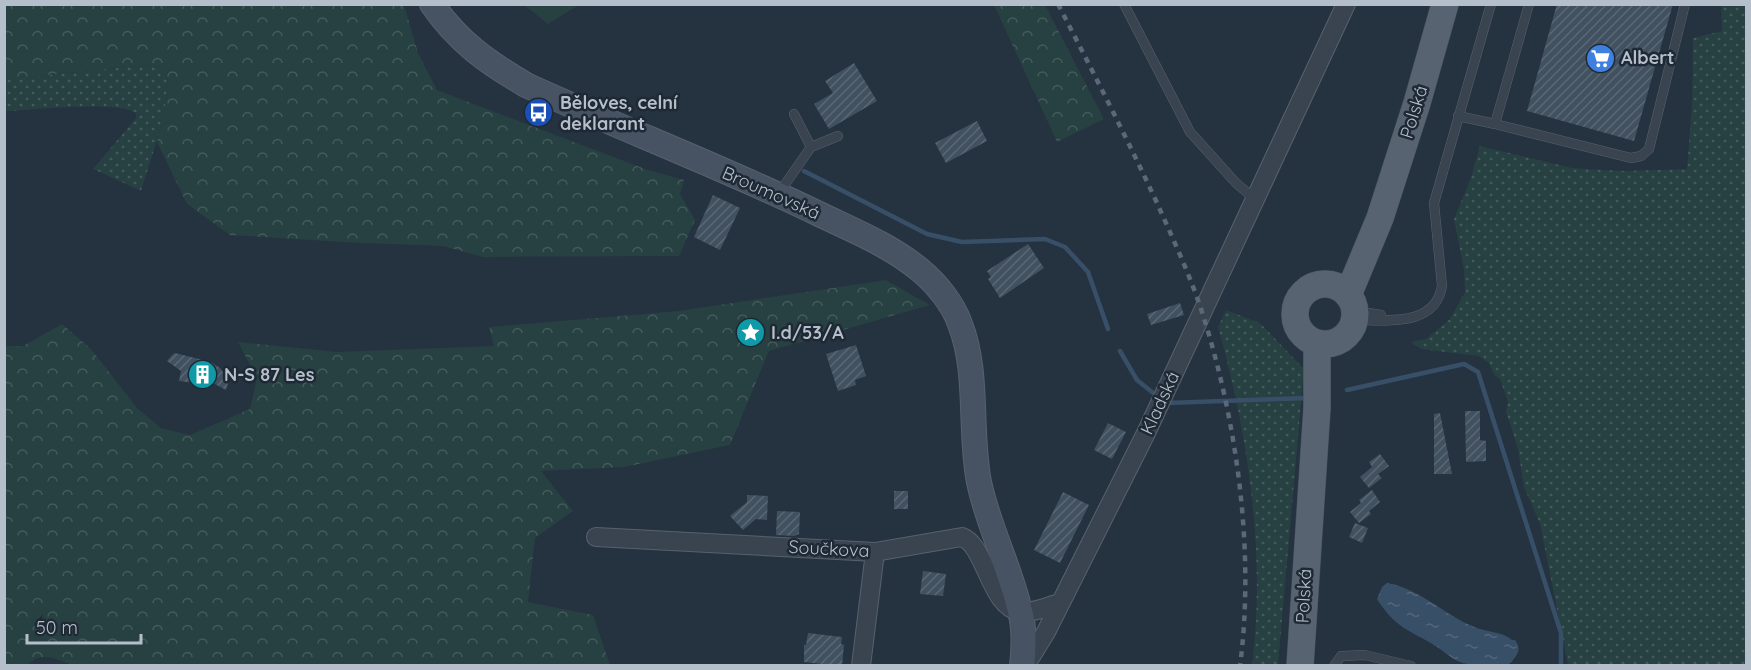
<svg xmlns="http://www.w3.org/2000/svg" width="1751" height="670" font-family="Quicksand,sans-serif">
  <defs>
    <pattern id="grass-dots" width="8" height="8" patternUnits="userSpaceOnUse" patternTransform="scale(1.5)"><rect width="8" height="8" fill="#274041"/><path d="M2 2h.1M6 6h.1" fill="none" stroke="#445a5b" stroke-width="1.8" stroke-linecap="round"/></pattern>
    <pattern id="forest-crowns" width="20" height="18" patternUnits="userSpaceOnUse" patternTransform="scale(1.5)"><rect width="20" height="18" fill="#274041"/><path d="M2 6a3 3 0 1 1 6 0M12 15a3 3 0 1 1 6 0" fill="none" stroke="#445a5b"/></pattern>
    <pattern id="water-ripples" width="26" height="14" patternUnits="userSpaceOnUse" patternTransform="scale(1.5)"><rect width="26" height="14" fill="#384f68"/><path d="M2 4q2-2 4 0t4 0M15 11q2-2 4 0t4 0" fill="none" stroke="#53677c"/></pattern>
    <pattern id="building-hatch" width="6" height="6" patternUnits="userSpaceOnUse" patternTransform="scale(1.5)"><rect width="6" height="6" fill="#41515f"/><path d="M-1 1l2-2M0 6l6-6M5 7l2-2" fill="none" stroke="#5a6875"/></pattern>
  </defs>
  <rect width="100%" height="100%" fill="#253240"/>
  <path fill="url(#grass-dots)" d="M1721,5h25v660h-178l-28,-141 -16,-37 -6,-38 -12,-37 2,-10 -8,-23 -6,-4 -5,-12 -11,-7 -57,-7 -10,-7 15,-3 24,-20 15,-27 -1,-22 -10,-51 16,-39 10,-34 92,22 52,3 63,-2 5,-66 1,-65 29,-7z
    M148,65c5,1 13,1 17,6 12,17 -18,100 -24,120l-48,-22 43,-51v-5c-19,-13 -104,-3 -131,-2v-32z
    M1226,310l34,13 44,46 -26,296h-26c14,-111 -4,-231 -34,-338z"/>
  <path fill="url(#forest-crowns)" d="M5,4l399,1 14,48 19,37 211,80 36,10 -4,14 15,26 -16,36 -196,1 -40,-11 -82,-3 -131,-8 -43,-31 -30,-62 9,-41 2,-21 -3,-9 -6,-4 -11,-2 -143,14z
    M994,5h51l59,114 -47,23z
    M886,280l44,25 -161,46 -39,94 -106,22 -83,4 32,40 -38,27 -7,64 65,13 17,50 -535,1c-15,-5 -34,-17 -47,-1h-23v-319h18l39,-22 29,25 47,60 23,19 29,7 60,-26 7,-31 -19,-36 99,10 157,-6 -5,-19 189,-16z"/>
  <path fill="#274041" d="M524,5h55l-31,19z"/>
  <path fill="url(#water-ripples)" d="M1387,583c33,6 55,30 85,43 12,6 30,5 40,14h3c4,5 5,10 1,16 -3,4 -5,8 -10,9 -11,3 -35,1 -46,-3 -8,-3 -15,-10 -23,-15 -28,-18 -40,-17 -60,-48l5,-12z"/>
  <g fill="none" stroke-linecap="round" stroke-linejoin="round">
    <path stroke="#384f68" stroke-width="4.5" d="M804,171l123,63 35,8 83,-3 20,8 23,25 20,57
      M1120,351l17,29 15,12
      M1347,390l117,-26 14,8 83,261v33
      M1167,403l141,-5"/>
  </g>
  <path fill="url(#building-hatch)" d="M1557,4h116l-39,137 -107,-30z
    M854,63l23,38 -48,28 -15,-25 19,-11 -8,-12z
    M977,121l10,20 -41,22 -11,-20z
    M713,195l27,13 -20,42 -26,-13z
    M1028,244l16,24 -44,30 -12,-19 3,-2 -4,-6z
    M1180,303l4,12 -33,10 -4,-11z
    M856,345l10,31 -11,4 1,5 -18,6 -12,-37z
    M175,353l36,9 9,6 9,12 -3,10 -15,-8 -7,7 -10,-6 -15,-2 2,-10 -14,-10 5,-6z
    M1465,411h15v29l6,1v20l-20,1z
    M1440,413l12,61h-18v-60z
    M1108,423l18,9 -14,27 -18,-9z
    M1380,454l9,12 -11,8 4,4 -13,10 -9,-11 12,-10 -3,-5z
    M1372,490l8,12 -11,9 2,3 -12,9 -9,-11 11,-9 -2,-3z
    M894,491h14v18h-14z
    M1063,492l26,13 -29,58 -26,-13z
    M747,495l21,1 -1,24 -11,-1 -13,11 -13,-14 17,-14z
    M777,511l23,1 -1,22 -5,2 -18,-1z
    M1355,523l13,5 -6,15 -13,-6z
    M923,571l23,3 -3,22 -23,-2z
    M808,633l34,4 -1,7 3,1 -2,21 -38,-4v-17h2z"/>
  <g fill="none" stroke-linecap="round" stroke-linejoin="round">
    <defs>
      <path id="lane" d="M1124,4l66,128 46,51 20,17
        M794,114l17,33
        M1458,116l37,8 34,-120
        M1495,124l136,34 10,-2 8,-7 36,-145
        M779,193l32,-46 27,-11
        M1356,311l25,4
        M1355,320c33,0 80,7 87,-34l-8,-83 57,-199
        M1334,666l7,-10 24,-1 46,11"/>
      <path id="street" d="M596,537l279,15 87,-15c25,9 28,75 62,75 12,0 24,-6 36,-9
        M861,666l14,-114
        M1025,666l21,-34 100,-199 200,-429"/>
      <path id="secondary" d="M432,4c26,38 55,58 94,81 96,44 196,82 291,128 35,17 73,32 103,57 17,14 33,34 40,54 19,48 9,107 19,158 9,44 31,85 41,129 5,18 4,37 2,55"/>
      <path id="primary" d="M1295 314a30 30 0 1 1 60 0a30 30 0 1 1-60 0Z
        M1348,295l32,-77 37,-115 28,-99
        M1300,666l17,-258v-64"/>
    </defs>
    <use href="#lane" stroke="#57626e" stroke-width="10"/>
    <use href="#street" stroke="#57626e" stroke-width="20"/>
    <use href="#secondary" stroke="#57626e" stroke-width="26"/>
    <use href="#primary" stroke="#424d59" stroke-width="28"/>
    <use href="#lane" stroke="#394450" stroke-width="9"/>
    <use href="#street" stroke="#394450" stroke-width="18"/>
    <use href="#secondary" stroke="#475363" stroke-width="24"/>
    <use href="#primary" stroke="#576370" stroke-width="27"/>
    <path stroke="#5b6877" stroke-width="4.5" stroke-dasharray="6 6" stroke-linecap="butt" d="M1058,4c34,66 68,132 99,199 16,36 33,72 45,109 35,109 53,239 38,354"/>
  </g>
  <defs>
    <symbol id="supermarket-disc" viewBox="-11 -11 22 22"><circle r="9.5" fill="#3f7fe0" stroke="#1e2935"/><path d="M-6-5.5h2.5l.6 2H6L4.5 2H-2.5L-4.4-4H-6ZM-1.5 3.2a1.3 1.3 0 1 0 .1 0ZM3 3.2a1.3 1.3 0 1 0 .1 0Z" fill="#fff"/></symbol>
    <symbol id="bus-disc" viewBox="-11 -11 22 22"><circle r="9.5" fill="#1a4fb4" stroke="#1e2935"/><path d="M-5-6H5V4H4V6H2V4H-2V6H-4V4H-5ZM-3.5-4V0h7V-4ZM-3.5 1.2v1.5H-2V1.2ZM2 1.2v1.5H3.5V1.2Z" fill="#fff"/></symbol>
    <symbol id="sight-disc" viewBox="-11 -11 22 22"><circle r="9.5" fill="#0f9aa8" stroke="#1e2935"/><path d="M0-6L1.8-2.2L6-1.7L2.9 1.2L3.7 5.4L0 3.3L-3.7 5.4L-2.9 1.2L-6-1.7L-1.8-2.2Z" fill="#fff"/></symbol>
    <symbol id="building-disc" viewBox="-11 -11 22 22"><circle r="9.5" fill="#0f9aa8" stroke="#1e2935"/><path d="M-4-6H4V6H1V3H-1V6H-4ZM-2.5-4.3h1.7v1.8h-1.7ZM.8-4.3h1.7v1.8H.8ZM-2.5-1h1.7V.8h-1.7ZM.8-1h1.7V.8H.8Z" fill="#fff"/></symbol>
  </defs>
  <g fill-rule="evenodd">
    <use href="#supermarket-disc" x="1584" y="42" width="33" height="33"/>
    <use href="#bus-disc" x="522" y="96" width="33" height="33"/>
    <use href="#sight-disc" x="734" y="316" width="33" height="33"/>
    <use href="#building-disc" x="186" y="358" width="33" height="33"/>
  </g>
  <g text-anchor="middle" stroke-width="5" stroke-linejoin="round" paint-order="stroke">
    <g font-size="18" font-weight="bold" fill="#b5bfcb" stroke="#1e2935" text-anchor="start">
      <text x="1621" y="64">Albert</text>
      <text x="560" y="109">Běloves, celní<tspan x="560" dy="21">deklarant</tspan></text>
      <text x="771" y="339">I.d/53/A</text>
      <text x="224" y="381">N-S 87 Les</text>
    </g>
    <g font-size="18" fill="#b5bfcb" stroke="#1e2935">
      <text transform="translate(1414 112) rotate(-73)" y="6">Polská</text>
      <text transform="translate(771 193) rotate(24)" y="6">Broumovská</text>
      <text transform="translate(1160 403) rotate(-65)" y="6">Kladská</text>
      <text transform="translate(829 549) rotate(3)" y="6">Součkova</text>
      <text transform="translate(1304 596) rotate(-87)" y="6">Polská</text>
    </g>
  </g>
  <rect width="1751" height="670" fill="none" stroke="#b5bfcb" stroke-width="12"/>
  <path d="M27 634v9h114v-9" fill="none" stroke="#b5bfcb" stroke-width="3"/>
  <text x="36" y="634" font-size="18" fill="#b5bfcb" stroke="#1e2935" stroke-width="4.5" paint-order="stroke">50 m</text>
</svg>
